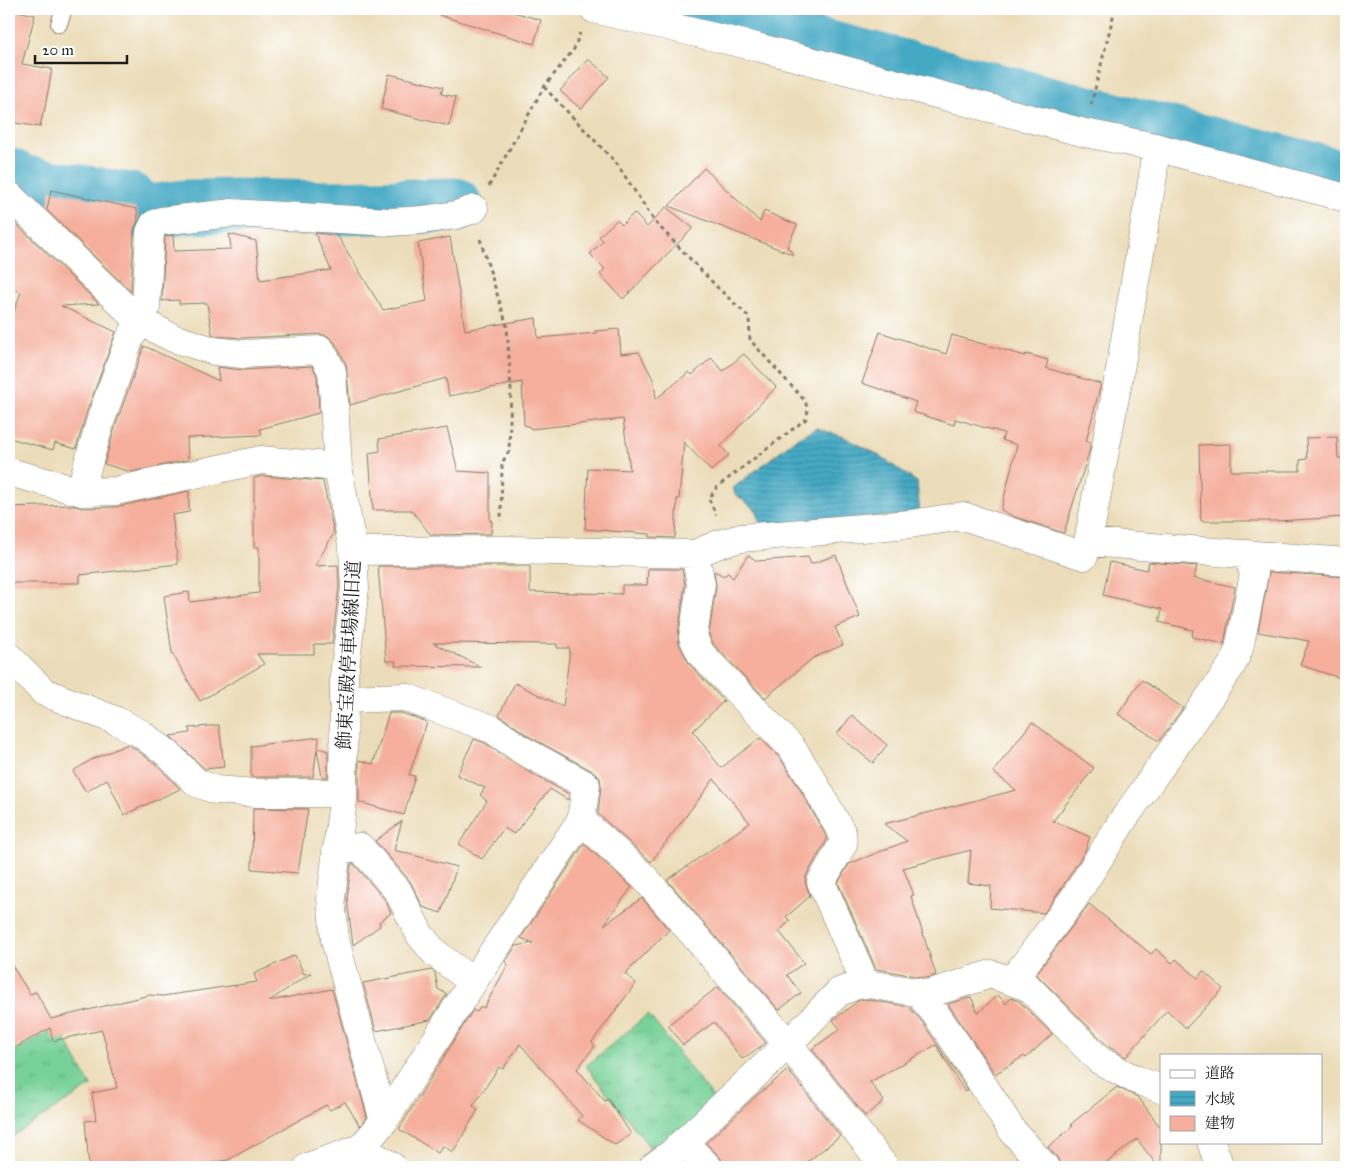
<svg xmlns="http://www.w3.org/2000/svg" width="1355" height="1176" font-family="'IM FELL Great Primer','Noto Serif JP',serif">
  <defs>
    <pattern id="grass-tufts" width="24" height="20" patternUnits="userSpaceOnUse" patternTransform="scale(1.25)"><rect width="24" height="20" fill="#77d198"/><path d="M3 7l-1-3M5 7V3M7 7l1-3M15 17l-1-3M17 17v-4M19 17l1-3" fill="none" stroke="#66b382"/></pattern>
    <pattern id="water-rules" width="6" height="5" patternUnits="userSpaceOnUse" patternTransform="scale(1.25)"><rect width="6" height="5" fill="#45a9c4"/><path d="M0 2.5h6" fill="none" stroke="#39899e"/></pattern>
  </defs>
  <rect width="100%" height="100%" fill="#fff"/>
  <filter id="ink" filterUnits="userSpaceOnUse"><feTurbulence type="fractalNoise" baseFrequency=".02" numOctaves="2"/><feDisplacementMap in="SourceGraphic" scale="10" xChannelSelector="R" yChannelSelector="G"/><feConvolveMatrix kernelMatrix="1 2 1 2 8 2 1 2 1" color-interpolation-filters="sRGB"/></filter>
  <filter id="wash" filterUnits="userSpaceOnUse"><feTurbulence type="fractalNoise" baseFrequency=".0096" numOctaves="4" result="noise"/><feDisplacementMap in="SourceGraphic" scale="20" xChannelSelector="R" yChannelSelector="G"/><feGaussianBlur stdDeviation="1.12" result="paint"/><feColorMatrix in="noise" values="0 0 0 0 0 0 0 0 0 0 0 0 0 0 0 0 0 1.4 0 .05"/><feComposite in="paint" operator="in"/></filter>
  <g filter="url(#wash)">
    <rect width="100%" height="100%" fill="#ecddba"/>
    <path fill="url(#grass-tufts)" stroke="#4a765a" d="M648,1014l71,91 -64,49 -69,-88z
      M58,1026l33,60 -82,52v-83z"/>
    <path fill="url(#water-rules)" stroke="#306270" d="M817,428l27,9 31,16 42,29 3,32 -160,12 -3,-15 -22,-17 -2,-6 64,-50z"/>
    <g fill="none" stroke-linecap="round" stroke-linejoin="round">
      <path stroke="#45a9c4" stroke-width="55" d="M673,9l673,169
        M9,175l15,8 106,17 16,13 38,-6 51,-1 97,2 123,-3"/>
    </g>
    <g id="blocks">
      <path fill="#f5af9c" d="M9,9l26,6 -13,49 30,5 -8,44h-1l-3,14 -31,-5z
        M440,9h63l38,11 -7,24 -95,-29z
        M588,59l21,18 -28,32 -21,-18z
        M389,74l54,13 -2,7 15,3 -7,29 -68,-17z
        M704,168l56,54 4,-11 33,14 -10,22 7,8 -125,-49z
        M51,190l86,19 1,12 -4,10 -3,61 -84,-82z
        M666,207l27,21 -70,71 -23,-25 5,-5 -15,-15 13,-13 -4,-5 18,-16 5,5 12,-12 13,14z
        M9,217l90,87 -38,2 55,26 -29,79 -11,38 -21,-6 -2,7 -44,-12v-113l12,-33 -12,-5z
        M315,233l22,2 46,75 44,-9 -9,-58 32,-6 15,93 71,-12 2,20 58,-5 -1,-2 24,-2 2,25 18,-2 15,29 2,18 33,-27 3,3 19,-17 12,13 21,-17 32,33 -55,59 8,9 -18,16 -27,-29 -5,57h-2l-2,39 -25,-1v-3l-65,-5 3,-61 42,2 -7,-51 -92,10 -1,-2 -6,-2 -2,-43 -73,14 -3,-18 -96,27 -4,-41 -11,-21 -7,-7 -8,-2 -78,4 -25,-2 -5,-2 -5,-31 -28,1v-4l-17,1 3,-65 8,-1 1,16 57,-2 -2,-15 27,7 4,39 71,-10z
        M880,332l66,22 6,-19 73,21 1,-2 22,6 -2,8 55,16 -15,57 5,2 -2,9 -25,81 -49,-16 -14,-7 16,-65 -15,-5 2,-7 -49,-14 -1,6 -41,-13 3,-10 -54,-19z
        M144,346l75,35 -2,-14 26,3 69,-4 5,9 2,38 -59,16 2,6 -75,3 1,22 -57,12 -27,-8 13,-43z
        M447,428l11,43 32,2v48h2l-1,13 -60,1 -20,-25h-38l-4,-57 11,-2 -1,-12z
        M1337,437l1,21h4l3,59 -68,4h-76l-2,-76 32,-1v27h69v-11l7,-1 -1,-21z
        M262,476l61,5 11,52 -19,33 23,-1 1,22 -7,57h-18v10h-57l7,10 -64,37 -28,-48 -8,-57 25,-4 1,10 69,-9v-46h-5v-69z
        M189,491v21l-17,3 6,49 -98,11v8h-71v-76l62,-2 11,3 34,-1z
        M748,555l9,6 51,-4 3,7 25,-9 24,62 -25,10 8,18 -30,13 -48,40 -51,-53 -5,-10 7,-49 -2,-15 10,5 4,-3 5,5z
        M1110,562l37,8 2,-8 48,4 -3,12 41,9 -11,57 -32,-7 1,-7 -34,-8 3,-13 -59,-14z
        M378,566h152v26l92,2v-9h25l1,-16h34l3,15 -7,51 1,9 11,21 34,36 -31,30 28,37 39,-30 20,20 20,31 27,49v2l-20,34 -2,7 5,15 -24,21 4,4 -11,10 25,32 -17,12 14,18 -22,17 -112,-130 83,-57 -36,-44 -63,83 -53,-48 3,-27 -1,-9 -6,-6 -64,-35 -31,-22 16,-32 48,24 7,-59h-13v-4l-124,-1 48,24 -86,-1 1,-5h-10z
        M1269,572l77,5v103l-46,-15 9,-24 -51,-9z
        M1142,680l41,28 -24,33 -41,-27z
        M389,713h13l25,9 -18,53 6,1 -11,39 -45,-13v-42l14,4z
        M852,715l35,30 -14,18 -36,-29z
        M1032,722l62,46 -41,53 37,16 -5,14 -24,38 -17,24 -54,-5 1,-22 -23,-3 3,-33 -68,18 11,27 -3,1 25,79 -9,3 -51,-9 -38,-86 11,-19 58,-23 -23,-17 132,-34 -23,-18z
        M219,725l5,42 -19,2 -35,-33 20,-3 -1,-5z
        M319,737l-1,11 10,3v26h-6l-5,-28 -4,28h-62v-31z
        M474,739l11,4 29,21 55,30 -1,6 -18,-11 -36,45 -10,-6 -22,31 -23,-15 28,-43 -7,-6 5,-7 -28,-13z
        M128,744l29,21 23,24 -56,26 -17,-36 -21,13 -13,-21 18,-11z
        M253,808l55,1 -10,64 -46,-4z
        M402,821l-8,29 63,17 -16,46 -18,-6 -13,-26 -35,-40z
        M584,844l48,43 -28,38 38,-27 27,32 -44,44 11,9 -44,59 3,4 -18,23 28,32 3,-2 23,35 -16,11 -37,-25 4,-4 -62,-72 -17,25 -4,-2 -26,39 5,4 -25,42 -10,-6 -5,7 -39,-24 74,-119 4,2 4,-6 3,2 24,-44 -3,-2 11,-16 17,-3 -12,-5z
        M351,864h3l31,36 6,13 -12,9 1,4 -27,19 -6,-47z
        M1089,904l62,50 5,-5 16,14 4,-4 22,19 5,-7 20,18 -37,39 -19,-18 -41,47 -17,-10 -73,-73z
        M295,955l9,19 7,-1 -42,28 63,-12 35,128 -7,9 -15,-24 -15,8 -4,-5 -98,55 -41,7h-32l-1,-4 -38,4h-27l-4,-46 11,-1 -4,-27 25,-5 -15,-58 -49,11 -3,-13 -41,23v-90l21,33 6,-2 15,27 99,-24 13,1 94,-14 -3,-8z
        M432,970l3,3 3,16 9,5 -17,26 -54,11 -13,-48z
        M718,987l48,56 -24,16 -28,-37 -31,23 -15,-20z
        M998,995l8,9 5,-6 8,3 33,33 -26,24 -2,-2 -29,18 -47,-70 23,-7 7,16z
        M864,999l45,8 14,16 45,67 -3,2 -29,-47 -66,37 14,19 -19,15 -53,-67 28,-20 -7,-9 25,-19z
        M788,1070l52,66 -39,31h-78v-5l-4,-6 -13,-13 50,-47z
        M1117,1087l21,10 23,31v39h-3l-21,-28 -36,28h-40l-4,-10 -9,-10 25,-21 -2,-2z"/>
    </g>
  </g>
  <g filter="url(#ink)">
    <use href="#blocks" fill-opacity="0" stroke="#847c6b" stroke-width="1"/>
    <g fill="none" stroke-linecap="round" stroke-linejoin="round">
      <defs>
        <path id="service" d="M59,24l5,-15"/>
        <path id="minor" d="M594,9l163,38 328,86 70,14 191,51
          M9,195l129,125 35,18 41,13 28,3 79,-4 11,21 6,96 15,84 2,37 -11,88 -1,124 -12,98 4,42 49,181 -23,27 -6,19
          M9,472l73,20 33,-1 146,-31 77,7
          M82,492l3,-18 17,-58 27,-76 11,-19 6,-13 4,-76 4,-8 7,-3 71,-8 159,9 31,-2 34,-5 18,-6
          M1088,542l258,20
          M353,551l155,-1 187,4 24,-10 22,-6 169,-14 53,-8 121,40 4,-14 30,-161 35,-205 2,-29
          M695,554l6,30 -8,53 8,17 91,94 21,33 29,52 1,11 -22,38 39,89 2,12
          M9,657l35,35 73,29 23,12 27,20 30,30 19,7 40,3h87
          M343,699l62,-2 87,32 30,21 64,35 -5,35
          M336,850l24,-3 38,44 22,44 15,18 38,29
          M1012,981l62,-83 49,-78 109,-155 7,-16 15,-75 -7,-20
          M917,992l18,21 23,33 54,84 33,37
          M384,1121l89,-139 108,-162 63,57 144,167 97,123
          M683,1142l25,25
          M1211,1142l9,25
          M308,1167l53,-19 32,19
          M653,1167l19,-14 116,-109 51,-52 23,-9 66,11 63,-20 37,13 71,73 35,19 27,10"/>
      </defs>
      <use href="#service" stroke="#847c6b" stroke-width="18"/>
      <use href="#minor" stroke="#847c6b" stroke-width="29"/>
      <path stroke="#847c6b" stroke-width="3" stroke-dasharray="4 4" stroke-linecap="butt" d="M544,87l73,77 38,58 63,66 31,29 1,23 55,61 3,9 -2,9 -89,68 -8,12 7,16
        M1091,105l24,-96
        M489,186l55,-99 30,-38 6,-16
        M480,239l27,87 4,64 -2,61 -7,12 -1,58"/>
      <use href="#service" stroke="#fff" stroke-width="16"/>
      <use href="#minor" stroke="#fff" stroke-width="28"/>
    </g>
  </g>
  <g text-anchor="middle" stroke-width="4" stroke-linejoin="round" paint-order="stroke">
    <g font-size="19" fill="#1c1c1c" stroke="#fff">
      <text transform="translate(348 655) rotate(-87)" y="7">飾東宝殿停車場線旧道</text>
    </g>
  </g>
  <rect width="1355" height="1176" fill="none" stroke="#fff" stroke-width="30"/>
  <rect x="1160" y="1054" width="162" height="90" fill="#ffffff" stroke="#a4a4a4"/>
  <rect x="1170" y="1070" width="25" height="8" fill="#ffffff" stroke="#a4a4a4"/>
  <text x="1205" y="1078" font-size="15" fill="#1c1c1c">道路</text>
  <rect x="1170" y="1091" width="25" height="15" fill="url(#water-rules)" stroke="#a4a4a4"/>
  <text x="1205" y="1104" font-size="15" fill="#1c1c1c">水域</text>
  <rect x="1170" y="1116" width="25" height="15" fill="#f5af9c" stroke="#a4a4a4"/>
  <text x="1205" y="1128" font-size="15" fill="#1c1c1c">建物</text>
  <path d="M35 55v8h92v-8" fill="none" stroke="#1c1c1c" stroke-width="2.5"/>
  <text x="42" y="55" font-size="15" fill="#1c1c1c" stroke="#ffffff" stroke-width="4" paint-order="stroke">20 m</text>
</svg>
